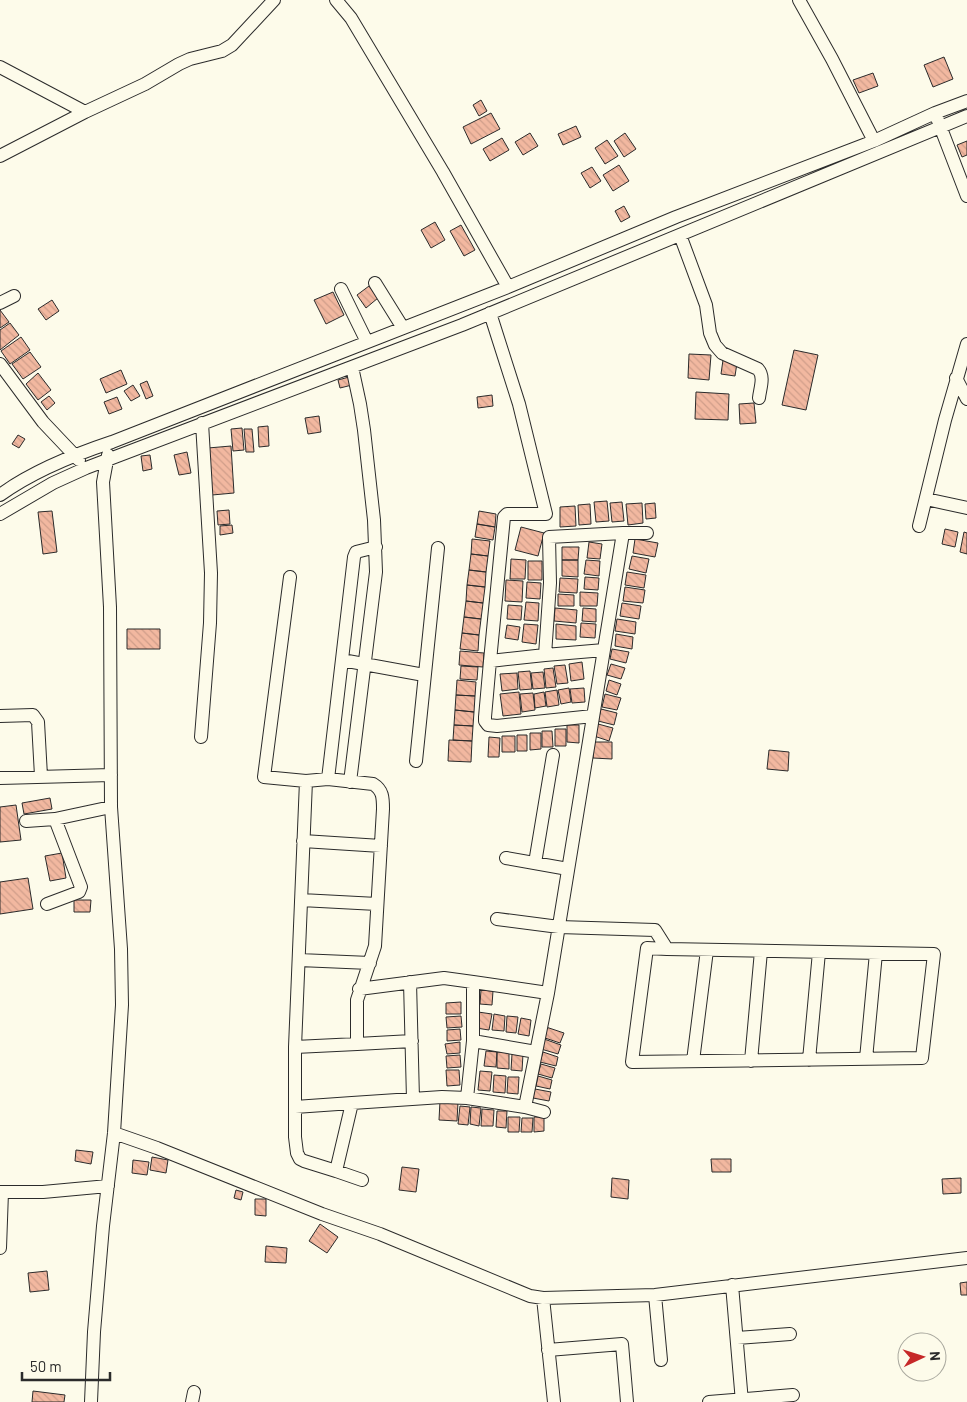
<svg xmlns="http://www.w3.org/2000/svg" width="967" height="1402" font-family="Barlow,sans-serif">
  <defs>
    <pattern id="building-back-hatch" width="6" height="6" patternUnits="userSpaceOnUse" patternTransform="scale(1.25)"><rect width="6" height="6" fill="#f2b8a0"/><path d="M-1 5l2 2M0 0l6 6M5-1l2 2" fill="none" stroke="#d09e8a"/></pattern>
  </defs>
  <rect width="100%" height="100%" fill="#fdfbea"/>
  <path fill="url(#building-back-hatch)" stroke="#2b2b2b" d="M944,57l9,22 -20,8 -9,-22z
    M873,73l5,13 -19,7 -6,-13z
    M481,100l6,11 -8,5 -6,-11z
    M491,113l9,16 -29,15 -8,-17z
    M576,126l5,11 -18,8 -5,-11z
    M530,133l8,13 -15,9 -8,-13z
    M625,133l11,16 -12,8 -10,-16z
    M502,138l7,12 -19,11 -7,-12z
    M607,140l11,16 -13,8 -10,-16z
    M967,141v14l-5,2 -5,-12z
    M619,165l10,16 -16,10 -10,-16z
    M592,167l9,14 -11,7 -9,-15z
    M624,206l6,11 -9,5 -6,-11z
    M435,222l10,18 -14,8 -10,-18z
    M461,225l14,25 -11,6 -14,-25z
    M369,286l9,12 -12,10 -9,-13z
    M333,292l11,23 -18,9 -12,-24z
    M52,300l7,11 -13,9 -8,-11z
    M0,310l9,12 -9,6z
    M10,323l9,12 -19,15v-20z
    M21,337l9,13 -20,14 -9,-13z
    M794,350l24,5 -12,55 -24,-5z
    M30,352l11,15 -18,12 -11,-15z
    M689,354l22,1 -2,25 -21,-2z
    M723,360l14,3 -2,13 -14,-2z
    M121,370l6,14 -21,9 -6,-14z
    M38,373l13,17 -13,10 -12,-16z
    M349,377l3,8 -12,3 -2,-8z
    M147,381l6,15 -7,3 -6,-15z
    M133,385l7,11 -9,5 -7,-10z
    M696,392l33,2 -1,26 -33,-1z
    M492,395l1,11 -15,2 -1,-11z
    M49,396l6,7 -8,7 -6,-8z
    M117,397l5,12 -13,5 -5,-12z
    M754,403l2,20 -16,1 -1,-20z
    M319,416l2,16 -13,2 -3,-16z
    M268,426l1,20 -10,1 -1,-20z
    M242,428l2,22 -11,1 -2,-22z
    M244,429h8l2,23h-8z
    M18,435l7,4 -6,9 -7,-4z
    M231,446l3,47 -22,2 -4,-47z
    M187,452l4,21 -12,2 -5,-20z
    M150,455l2,14 -9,2 -2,-15z
    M607,501l2,20 -13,1 -2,-20z
    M622,502l2,19 -12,1 -2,-19z
    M642,503l1,20 -15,2 -2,-21z
    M655,503l1,15 -10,1 -1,-15z
    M590,504l1,20 -12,1 -1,-20z
    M575,506l1,20 -16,1v-20z
    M229,510l1,14 -12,1 -1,-14z
    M52,511l5,41 -14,2 -5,-42z
    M479,511l17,3 -1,13 -18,-3z
    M477,524l18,3 -2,13 -18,-3z
    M232,525l1,8 -13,2v-9z
    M521,527l23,6 -6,23 -23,-6z
    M945,529l13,3 -3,15 -13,-3z
    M964,532l3,1v21l-7,-2z
    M472,539l18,2 -2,15 -17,-2z
    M635,539l23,4 -3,14 -22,-4z
    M589,542l13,2 -2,15 -13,-1z
    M562,547h17l-1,13h-16z
    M471,554l17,2 -2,16 -17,-2z
    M632,556l17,3 -3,14 -17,-4z
    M511,559l15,1 -1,19h-15z
    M562,560h16v17l-16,-1z
    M586,560l14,1 -1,15 -15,-2z
    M528,561h14v19h-14z
    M469,570l17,2 -1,15 -18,-2z
    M627,572l19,3 -2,13 -19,-3z
    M585,577l14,1 -1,12 -14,-1z
    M560,578l18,1 -1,14 -18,-1z
    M506,580l17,1 -1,21 -17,-1z
    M527,582l14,1 -1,16 -14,-1z
    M467,585l18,2 -2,16 -17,-2z
    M625,587l20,3 -2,13 -20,-2z
    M580,592l18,1 -1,13h-17z
    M558,594l16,1v11h-16z
    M466,601l17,2 -2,16 -17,-2z
    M526,602l13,1 -1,18 -14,-1z
    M622,603l19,3 -2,13 -19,-3z
    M508,605l14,1 -1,14 -14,-1z
    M555,608l22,2 -1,13 -22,-2z
    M583,608l13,1v13l-14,-1z
    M464,617l17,2 -2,16 -17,-2z
    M617,619l19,3 -1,12 -20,-3z
    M581,623l15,1 -1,14 -15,-1z
    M524,624l14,1 -2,19 -14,-2z
    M556,624l20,2v14l-20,-1z
    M507,625l13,2 -2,13 -13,-2z
    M127,629h33v20h-33z
    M462,633l17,2 -1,16 -18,-2z
    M616,634l17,3 -1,12 -17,-3z
    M612,649l17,3 -3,11 -16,-4z
    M460,651l24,2 -1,14 -24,-2z
    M582,662l2,17 -13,2 -2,-17z
    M611,664l14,4 -4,11 -14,-4z
    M565,665l3,18 -11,1 -3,-18z
    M461,666l17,1 -1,13 -17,-1z
    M553,668l3,19 -10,1 -2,-19z
    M530,671l2,18 -12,1 -2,-18z
    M543,672l2,16 -12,1 -2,-16z
    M517,673l1,16 -16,2 -2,-17z
    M457,680l19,2 -1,14 -19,-1z
    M609,680l12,4 -4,11 -11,-4z
    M569,688l2,14 -10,2 -3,-14z
    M584,688l1,14 -13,1 -2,-14z
    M557,690l2,15 -12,2 -2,-15z
    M519,692l2,22 -18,2 -3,-22z
    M544,692l2,14 -11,2 -1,-14z
    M533,693l2,17 -13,2 -2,-18z
    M605,694l16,4 -4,12 -15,-3z
    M456,695l19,1 -1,16 -19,-2z
    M601,709l16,4 -3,12 -16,-4z
    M455,710l19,2 -1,14 -19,-1z
    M598,724l15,4 -4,13 -15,-5z
    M454,725l19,1 -1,15 -19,-1z
    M567,725h12v18l-12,-1z
    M555,729h11v17h-11z
    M542,731h10l1,16h-11z
    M530,733h11v16l-11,1z
    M517,735h10v16h-10z
    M502,736h13v16h-13z
    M489,737l11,1 -1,19h-11z
    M449,740l23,1 -1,21 -23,-1z
    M594,742h18v17l-19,-1z
    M769,750l20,2 -1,19 -21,-2z
    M50,798l2,11 -28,5 -2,-11z
    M16,805l5,35 -21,2v-35z
    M62,853l4,25 -16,3 -5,-25z
    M28,878l5,31 -33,5v-32z
    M74,900h17l-1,12h-16z
    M481,990l12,1 -1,14 -12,-1z
    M461,1002v12h-15v-11z
    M478,1012l14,2 -3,16 -13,-2z
    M494,1014l11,2 -1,15 -12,-1z
    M461,1016l1,11 -15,1 -1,-11z
    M507,1016l11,1 -2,16 -10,-1z
    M521,1018l10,2 -2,16 -11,-2z
    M546,1027l18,6 -4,10 -18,-6z
    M460,1029l1,11 -14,1v-11z
    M544,1039l17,6 -3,9 -17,-5z
    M460,1042v11l-13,1 -2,-10z
    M486,1051l11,1 -1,15 -12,-1z
    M497,1052h12v17l-12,-1z
    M543,1052l15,5 -2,9 -16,-4z
    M512,1054h11l-1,17 -11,-1z
    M460,1055l1,12 -14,1 -1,-12z
    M541,1064l14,4 -3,10 -14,-4z
    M446,1070h13l1,15 -13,1z
    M480,1071l12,1 -2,19 -12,-1z
    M494,1075l12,1 -1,17 -12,-1z
    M538,1076l14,4 -2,9 -14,-3z
    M508,1077h11l-1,17 -11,-1z
    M535,1089l16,3 -2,9 -16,-3z
    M440,1101l18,1 -1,19 -18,-1z
    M460,1106l10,1 -2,18 -10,-1z
    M471,1107l10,1 -2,18 -9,-2z
    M482,1109l12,1 -1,16h-12z
    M497,1111h10l-1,17 -10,-1z
    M508,1117h12l-1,15h-11z
    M534,1117h10v14l-10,1z
    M522,1118h11l-1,14h-11z
    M76,1150l17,2 -2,12 -16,-3z
    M152,1157l16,3 -2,13 -16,-3z
    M711,1159h20v13h-19z
    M133,1160l16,2 -2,13 -15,-2z
    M402,1167l17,2 -3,23 -17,-2z
    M612,1178l17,2 -1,19 -17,-2z
    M961,1178v15l-18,1 -1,-15z
    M236,1190l7,2 -2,8 -7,-2z
    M255,1199h11v17l-11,-1z
    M320,1224l18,13 -11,16 -18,-12z
    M266,1246l21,2 -1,15 -21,-1z
    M47,1271l2,19 -19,2 -2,-19z
    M967,1282v13h-6l-1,-12z
    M33,1391l32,4 -1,7h-32z"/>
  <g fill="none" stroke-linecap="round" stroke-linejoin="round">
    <defs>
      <path id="minor" d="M336,0l15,18 92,154 65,115
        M799,0l33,59 42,82
        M0,67l85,45
        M937,118l30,78
        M0,156l85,-44 60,-28 34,-20 11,-5 32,-8 10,-6 42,-45
        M680,235l26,70 4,28 5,12 7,8 36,16c7,8 2,19 1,29
        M375,283l28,45
        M341,289l26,53
        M0,303l14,-7
        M0,364l43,58 36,38
        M956,378l11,21
        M0,495c33,-24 73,-40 112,-53l396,-155 168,-70 198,-76 61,-28 32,-12
        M926,499l41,9
        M0,514l53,-31 33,-15 376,-143 505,-209
        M919,526l26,-106 22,-76
        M623,533h24
        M290,577l-26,200 42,4
        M545,655l59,-5
        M342,660l82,15
        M490,661l14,-144 3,-3h39l-27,-110 -29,-91
        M0,716l33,-1 5,7 3,54
        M201,737l9,-114 1,-50 -9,-150
        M416,761l22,-213
        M0,778l111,-3
        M328,779l26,-222 2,-5 20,-5
        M350,782l26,-210 -2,-52 -10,-90 -4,-26 -8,-37
        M55,819l56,-12
        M26,821l29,-2 26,68 -2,5 -32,12
        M303,841l78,5
        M506,858l62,11
        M535,863l18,-108
        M301,900l76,4
        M497,919l62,8 96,3 12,19 267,5 -12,104 -290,4 15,-114 20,1
        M299,960l71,3
        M410,982l3,117
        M359,989l85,-11 29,4
        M473,1041l63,11
        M357,1044l55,-3
        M295,1047l11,-266 22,-2 45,5c10,6 10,14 10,25l-8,137 -18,54v44l-62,3v90l2,16 3,6 4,2 32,10
        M866,1059l10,-106
        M809,1060l10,-108
        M693,1061l14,-111
        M751,1061l10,-110
        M467,1098l6,-57v-59l75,11
        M295,1107l57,-4
        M525,1107l19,5
        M114,1133l43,15 165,66 58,20 150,62 13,2 112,-3 312,-37
        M362,1180l-26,-9 16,-68 90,-6 25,1 58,9 23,-114 75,-460 -74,4 1,46 -5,72 -55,6 -5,56v4l3,4 9,1 96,-10
        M0,1192h43l65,-6
        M0,1248l2,-56
        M732,1285l10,117
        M655,1295l6,65
        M543,1298l11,104
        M737,1338l53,-4
        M548,1350l74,-6 5,58
        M91,1402l3,-70 9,-106 11,-93 8,-128 -1,-56 -10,-142 -1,-200 -7,-125 5,-27
        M192,1402l2,-10
        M709,1402l84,-7"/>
    </defs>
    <use href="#minor" stroke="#2b2b2b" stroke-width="14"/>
    <use href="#minor" stroke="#fdfbea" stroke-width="12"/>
  </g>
  <g transform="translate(922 1357) rotate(86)"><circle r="24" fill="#fdfbea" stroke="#a9a89e"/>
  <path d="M0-4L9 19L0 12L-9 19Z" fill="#c62828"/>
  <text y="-8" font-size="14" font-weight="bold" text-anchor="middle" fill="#2b2b2b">N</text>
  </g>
  <path d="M22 1372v8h88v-8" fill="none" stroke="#2b2b2b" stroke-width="2.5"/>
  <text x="30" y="1372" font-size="15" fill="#2b2b2b" stroke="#fdfbea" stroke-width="4" paint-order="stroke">50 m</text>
</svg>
